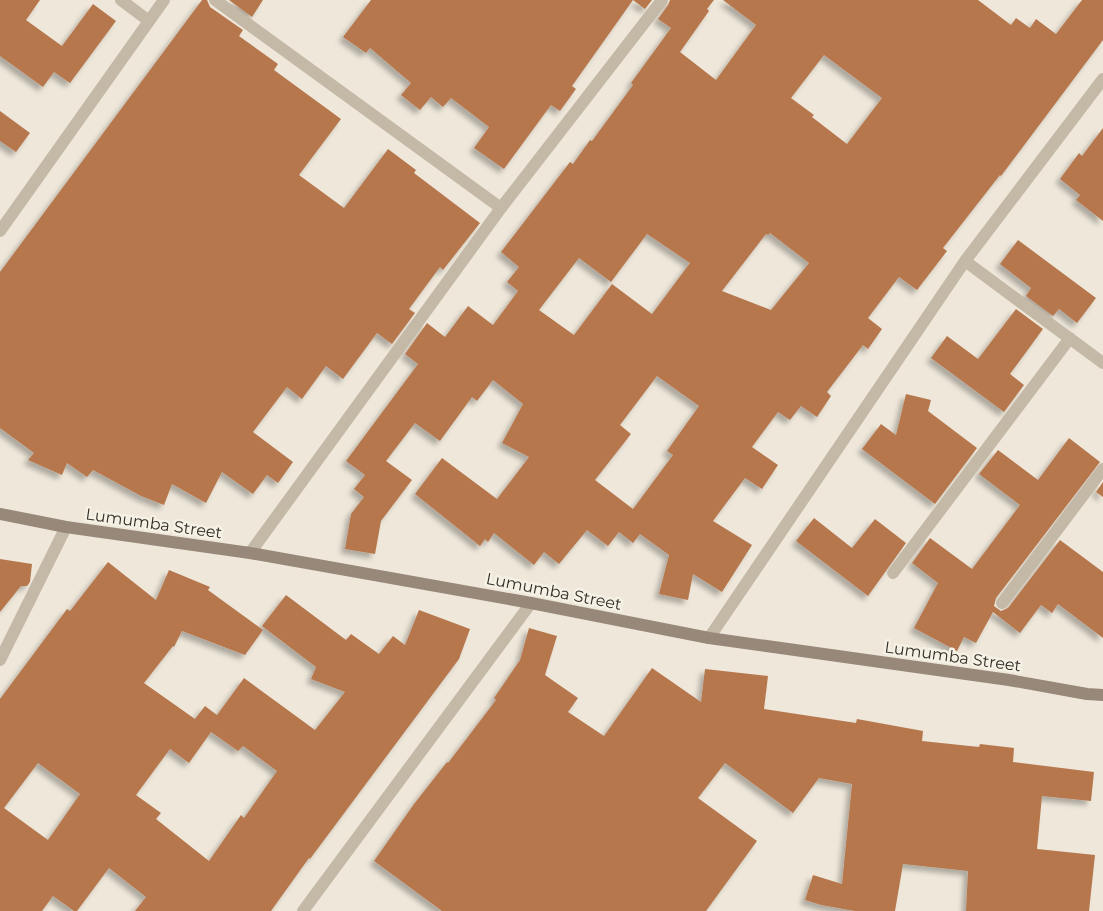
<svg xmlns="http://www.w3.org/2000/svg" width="1103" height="911" font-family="Montserrat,sans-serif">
  <defs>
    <filter id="shadow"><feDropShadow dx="-4.5" dy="4.5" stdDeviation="2.5" flood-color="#0004"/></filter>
  </defs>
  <rect width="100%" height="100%" fill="#eee7da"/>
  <path fill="#b7774e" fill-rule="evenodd" filter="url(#shadow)" d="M0,0h40l-14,20 36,26 31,-42 23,17 -46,62 -16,-11 -11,15 -43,-31z
    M202,0h5l3,7 33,23 -4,6 39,28 -4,6 67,49 -42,56 45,33 44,-59 28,21 -2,3 66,50 -37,47 -3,-3 -31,42 6,4 -23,31 -15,-11 -34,46 -17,-13 -24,33 -15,-12 -34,45 40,30 -15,21 -11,-8 -14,19 -31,-22 -16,31 -34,-19 -8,21 -23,-9 -48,-26 -6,7 -20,-14 -5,12 -34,-15 6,-7 -34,-25v-156z
    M229,0h34l-11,17z
    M371,0h281l-7,9 -12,-9 -61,86 4,3 -16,22 -9,-6 -47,64 -30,-21 15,-21 -38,-29 -8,9 -12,-10 -11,13 -19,-15 10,-12 -41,-35 -4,5 -23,-16z
    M670,0h44l-7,9 2,2 -29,41 36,28 40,-55 -33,-25h255l33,25 5,-7 14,10 6,-9 20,15 26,-34h21v40l-102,136 -1,-1 -57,73 4,3 -30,39 -18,-13 -31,41 14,11 -14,20 -5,-4 -36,47 4,4 -14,21 -16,-11 -11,14 -12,-8 -26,35 26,18 -16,24 -17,-11 -32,43 39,24 -30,47 -29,-18 -5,26 -29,-6 10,-39 -29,-21 -7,9 -14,-11 -11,14 -21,-16 -28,34 -15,-12 -10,13 -40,-32 -6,9 -3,-3 -5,7 -65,-52 27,-36 55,41 32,-42 -27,-14 21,-39 -30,-24 -16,21 -5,-4 -32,44 -25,-18 -29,38 26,19 -31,41 -6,33 -30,-5 6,-35 13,-17 -10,-8 11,-14 -19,-14 72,-97 -13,-10 22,-31 18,14 23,-31 25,19 25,-34 -11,-9 12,-15 -18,-15 69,-90 3,2 17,-24 2,1 41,-56 -2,-2 40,-55 -13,-9 10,-14zM824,55l58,43 -35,46 -35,-27 2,-2 -23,-17zM770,233l39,30 -38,47 -49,-19 44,-57 2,1zM647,234l43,29 -38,51 -40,-30 -38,51 -35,-25 40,-52 32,24zM657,376l42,30 -32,45 6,4 -40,54 -38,-29 36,-46 -11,-9z
    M0,111l30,22 -14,19 -16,-11z
    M1103,128v93l-27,-21 4,-5 -20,-16 19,-26 3,3z
    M1018,240l78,58 -19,25 -18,-14 -6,7 -27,-20 5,-8 -31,-24z
    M1016,309l27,20 -33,45 14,11 -20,27 -73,-54 16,-22 31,23z
    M906,394l25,6 -3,11 49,37 -42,56 -73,-55 19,-25 15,11z
    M1069,438l31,24 -104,136 -2,8 7,5 7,-3 52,-68 43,32v66l-45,-34 -6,9 -11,-8 -21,28 -27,-21 -17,31 -12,-6 -7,14 -43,-23 24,-45 -26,-20 18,-25 42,31 48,-64 -41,-31 19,-24 40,30z
    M1103,482v15l-7,-5z
    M814,518l38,30 23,-29 31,24 -38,53 -72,-55z
    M0,559l32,5 -2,18 -3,4h-6l-21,26z
    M108,562l48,38 13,-30 41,17 -2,3 55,40 -18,25 -63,-24 -8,16 -1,-1 -29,37 51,36 10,-13 12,9 27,-37 71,52 30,-38 -34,-13 5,-12 -54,-41 24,-31 60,45 5,-6 28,20 14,-18 12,9 14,-35 51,19 -11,30 -149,200 -1,-1 -38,53h-136l11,-14 -37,-29 -32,43h-3l-21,-15 -11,15h-42v-212l67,-90 3,2zM211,732l27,19 5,-5 34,25 -33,47 -3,-3 -32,46 -53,-42 5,-6 -25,-18 34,-46 19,14zM38,763l42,31 -32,46 -44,-32z
    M529,628l28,8 -12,39 33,23 -10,14 36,24 48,-68 49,34 4,-33 63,7 -4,33 92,14 1,-4 66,12 -1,10 57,6 1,-3 34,4 -1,14 81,10 -3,29 -49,-5 -5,53 58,6 -6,56h-123l2,-40 -65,-7 -8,47h-40l-34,-6 -16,-5 8,-25 29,9 10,-100 -33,-6 -26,35 -68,-50 -27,35 59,43 -51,70h-264l-68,-50 40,-57 33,-42 1,1 48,-63 -2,-2 26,-38z"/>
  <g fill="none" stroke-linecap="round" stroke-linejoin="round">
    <path stroke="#c4b9a7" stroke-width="12" d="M121,0l28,21
      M215,0l286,208
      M0,231l164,-231
      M965,261l138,102
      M250,553l251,-345 161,-208
      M893,573l177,-235
      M1002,603l101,-134
      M709,638l256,-377 138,-182
      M0,660l66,-133
      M303,911l228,-308"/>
    <path stroke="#978879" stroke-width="12" d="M0,514l66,13 184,26 281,50 178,35 300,42 78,14 16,1"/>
  </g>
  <g text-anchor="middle" stroke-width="5" stroke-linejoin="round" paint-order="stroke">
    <g font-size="16" fill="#322c27" stroke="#f6f1e5">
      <text transform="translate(154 523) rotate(8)" y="6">Lumumba Street</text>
      <text transform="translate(554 591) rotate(11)" y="6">Lumumba Street</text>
      <text transform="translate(953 656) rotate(8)" y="6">Lumumba Street</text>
    </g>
  </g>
</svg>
